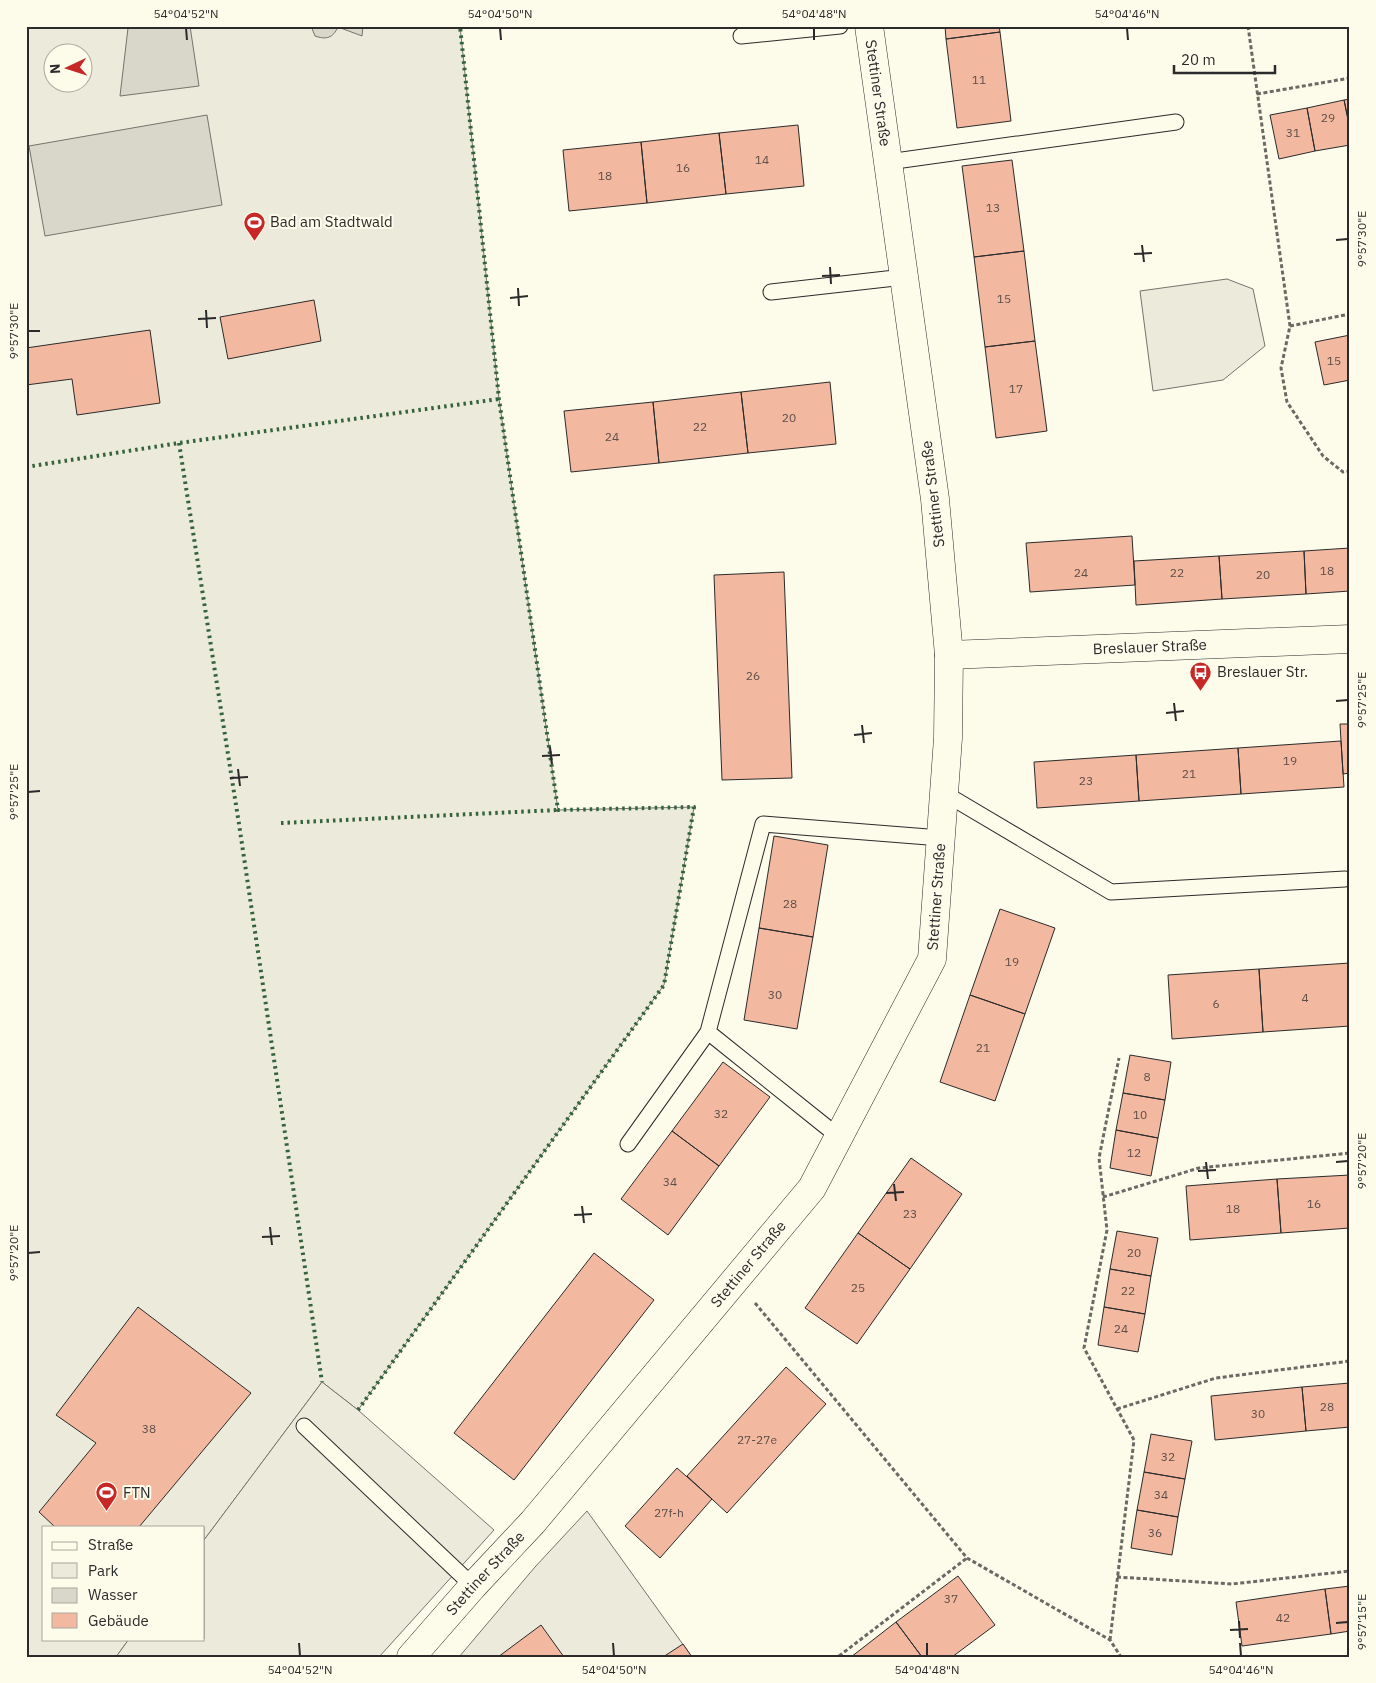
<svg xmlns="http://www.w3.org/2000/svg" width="1376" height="1683" font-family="'IBM Plex Sans',sans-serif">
  <rect width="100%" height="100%" fill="#fdfbea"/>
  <path fill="#ecebdb" stroke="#74746e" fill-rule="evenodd" d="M26,26h434l39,373 59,411 136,-3 -30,178 -306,425 -36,-28 -118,158v-13h-160v112h85l-13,18h-90zM52,52h30v30h-30z
    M1227,279l26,10 12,57 -42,34 -70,11 -13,-100z
    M587,1511l105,146h-233l76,-90z"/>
  <path fill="#eceadb" stroke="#74746e" d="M322,1382l36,28 136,120 -115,127h-263l13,-18h75v-99z"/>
  <path fill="#d8d7c9" stroke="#74746e" d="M145,26h45l9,60 -79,10 8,-68z
    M311,26h52l-1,10 -24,-9c-5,11 -12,13 -23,9z
    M207,115l15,90 -177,31 -16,-90z"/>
  <path fill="#f2b8a0" stroke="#2b2b2b" d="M945,26h54l1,6 -54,7z
    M1000,32l11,89 -54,7 -11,-89z
    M1350,99v30l-6,-29z
    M1344,100l6,29v16l-35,6 -8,-43z
    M1307,108l8,43 -36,8 -9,-44z
    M798,125l6,61 -78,8 -7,-61z
    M719,133l7,61 -79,9 -6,-61z
    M641,142l6,61 -78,8 -6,-61z
    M1012,160l12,91 -50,6 -12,-91z
    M1024,251l11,90 -50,6 -11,-90z
    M314,300l7,41 -93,18 -8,-42z
    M150,330l10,73 -83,12 -5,-36 -46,6v-37z
    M1350,335v45l-26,5 -9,-43z
    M1035,341l12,90 -51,7 -11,-91z
    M830,382l6,62 -88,9 -7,-61z
    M741,392l7,61 -89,10 -6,-61z
    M653,402l6,61 -88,9 -7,-61z
    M1132,536l3,49 -105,7 -4,-49z
    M1350,548v43l-44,3 -2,-43z
    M1304,551l2,43 -84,5 -3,-43z
    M1219,556l3,43 -86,6 -2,-44z
    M784,572l8,206 -70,2 -8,-205z
    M1340,724h10v49l-7,1z
    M1341,741l3,46 -103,7 -3,-46z
    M1238,748l3,46 -102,7 -3,-46z
    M1136,755l3,46 -102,7 -3,-46z
    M774,836l54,9 -15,92 -54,-9z
    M1000,909l55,19 -30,86 -55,-19z
    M759,928l54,9 -16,92 -53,-9z
    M1350,963v63l-87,6 -4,-63z
    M1259,969l4,63 -91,7 -4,-64z
    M970,995l55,19 -30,87 -55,-19z
    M1130,1055l41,7 -6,38 -42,-7z
    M723,1062l47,35 -51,69 -47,-35z
    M1123,1093l42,7 -7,38 -42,-8z
    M1116,1130l42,8 -7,38 -41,-8z
    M672,1131l47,35 -51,69 -47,-36z
    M911,1158l51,36 -52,75 -52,-36z
    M1350,1175v53l-69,5 -4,-54z
    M1277,1179l4,54 -91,7 -4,-54z
    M1117,1231l41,7 -7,38 -41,-7z
    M858,1233l52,36 -53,75 -52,-36z
    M594,1253l60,47 -140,180 -60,-47z
    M1110,1269l41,7 -6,38 -41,-7z
    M138,1307l113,86 -112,134h-84l-16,-15 57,-69 -40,-28z
    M1104,1307l41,7 -7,38 -40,-7z
    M786,1367l40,37 -99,109 -40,-37z
    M1350,1383v44l-44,4 -4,-44z
    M1302,1387l4,44 -91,9 -4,-44z
    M1151,1434l41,7 -7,38 -41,-7z
    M677,1468l35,31 -52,59 -35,-32z
    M1144,1472l41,7 -7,38 -41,-7z
    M1137,1510l41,7 -6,38 -41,-7z
    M958,1576l37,49 -43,32h-30l-26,-35z
    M1350,1586v45l-19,3 -6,-45z
    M1325,1589l6,45 -89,12 -6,-44z
    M896,1622l26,35h-71z
    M541,1625l23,32h-66z
    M683,1644l9,13h-29z"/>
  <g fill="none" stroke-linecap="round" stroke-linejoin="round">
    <defs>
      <path id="service" d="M741,36l99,-10
        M888,162l288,-40
        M771,292l133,-15
        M944,793l167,99 234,-13
        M839,1137l-131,-105 55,-208 178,14
        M628,1144l80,-112
        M304,1426l169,160"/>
      <g id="minor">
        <path id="s1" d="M949,655l401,-16"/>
        <path id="s2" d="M411,1657l62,-71 60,-64 279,-334 120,-229 16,-221 1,-83 -14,-156 -66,-473"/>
      </g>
    </defs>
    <use href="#service" stroke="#2b2b2b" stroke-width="17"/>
    <use href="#minor" stroke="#2b2b2b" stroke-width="29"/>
    <path stroke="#6a6964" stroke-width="3" stroke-dasharray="4 2.5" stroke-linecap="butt" d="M1248,26l42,300 -9,42 6,34 36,54 20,16 7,-1
      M1257,94l93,-16
      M1290,326l60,-12
      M1103,1197l96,-29 151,-15
      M755,1303l212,255 143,82 11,17
      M1117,1409l99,-31 134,-17
      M1117,1577l115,7 118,-13
      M1110,1640l24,-200 -50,-92 23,-118 -8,-72 20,-100
      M839,1656l128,-98"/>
    <use href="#service" stroke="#fdfbea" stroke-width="15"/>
    <use href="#minor" stroke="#fdfbea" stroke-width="28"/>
    <path stroke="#34623c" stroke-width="4" stroke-dasharray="2.5 4" stroke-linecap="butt" d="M179,443l60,381 83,558
      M26,467l153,-24 320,-44
      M281,823l277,-13
      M358,1410l306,-425 30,-178 -136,3 -59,-411 -39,-373"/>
  </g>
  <path fill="none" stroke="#2b2b2b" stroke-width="2" d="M186,28l1,12M500,28l1,12M814,28v12M1127,28l1,12M1336,240l12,-1M1142,245l2,17M1134,254l18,-1M830,267l1,17M822,276l18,-1M518,288l1,18M510,298l18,-2M206,310l1,18M198,319l18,-1M28,331h12M1336,701l12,-1M1174,703l2,18M1166,713l18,-2M862,725l2,18M854,735l18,-2M550,747l2,17M542,756l18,-1M238,769l2,17M230,778l18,-1M28,792l12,-1M1206,1162l2,17M1336,1162l12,-1M1198,1171l18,-1M894,1184l2,17M886,1193l18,-1M582,1206l2,17M574,1215l18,-1M270,1227l2,18M262,1237l18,-1M28,1253l12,-1M1239,1621l1,17M1336,1623l12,-1M1230,1630l18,-1M299,1643l1,13M613,1643l1,13M927,1643v13M1240,1643l1,13"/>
  <defs>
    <symbol id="stadium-pin" viewBox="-11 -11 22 30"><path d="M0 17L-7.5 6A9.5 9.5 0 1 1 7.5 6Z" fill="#c62828" stroke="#fdfbea"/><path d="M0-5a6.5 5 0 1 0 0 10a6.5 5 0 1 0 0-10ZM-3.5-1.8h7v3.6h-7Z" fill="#fff"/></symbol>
    <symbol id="bus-pin" viewBox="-11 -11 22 30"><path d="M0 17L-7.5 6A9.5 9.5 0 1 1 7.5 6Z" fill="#c62828" stroke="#fdfbea"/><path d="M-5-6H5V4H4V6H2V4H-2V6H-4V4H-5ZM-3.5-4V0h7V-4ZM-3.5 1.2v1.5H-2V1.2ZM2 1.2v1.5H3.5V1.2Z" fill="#fff"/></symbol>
  </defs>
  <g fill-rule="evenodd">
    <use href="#stadium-pin" x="242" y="210" width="25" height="34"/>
    <use href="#bus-pin" x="1188" y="660" width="25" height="34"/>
    <use href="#stadium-pin" x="94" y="1480" width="25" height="34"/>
  </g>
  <g text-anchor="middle" stroke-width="4" stroke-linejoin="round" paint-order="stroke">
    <g font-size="12" fill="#5d4e48">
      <text x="979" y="84">11</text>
      <text x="1328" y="122">29</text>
      <text x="1293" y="137">31</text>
      <text x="762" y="164">14</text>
      <text x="683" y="172">16</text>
      <text x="605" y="180">18</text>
      <text x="993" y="212">13</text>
      <text x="1004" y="303">15</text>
      <text x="1334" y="365">15</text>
      <text x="1016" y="393">17</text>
      <text x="789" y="422">20</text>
      <text x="700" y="431">22</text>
      <text x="612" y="441">24</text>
      <text x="1327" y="575">18</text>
      <text x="1081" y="577">24</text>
      <text x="1177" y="577">22</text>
      <text x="1263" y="579">20</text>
      <text x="753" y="680">26</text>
      <text x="1290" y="765">19</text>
      <text x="1189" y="778">21</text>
      <text x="1086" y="785">23</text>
      <text x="790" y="908">28</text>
      <text x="1012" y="966">19</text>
      <text x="775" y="999">30</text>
      <text x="1305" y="1002">4</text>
      <text x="1216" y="1008">6</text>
      <text x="983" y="1052">21</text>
      <text x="1147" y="1081">8</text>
      <text x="721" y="1118">32</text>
      <text x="1140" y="1119">10</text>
      <text x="1134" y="1157">12</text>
      <text x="670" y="1186">34</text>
      <text x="1314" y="1208">16</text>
      <text x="1233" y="1213">18</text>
      <text x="910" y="1218">23</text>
      <text x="1134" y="1257">20</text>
      <text x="858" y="1292">25</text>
      <text x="1128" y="1295">22</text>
      <text x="1121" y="1333">24</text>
      <text x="1327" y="1411">28</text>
      <text x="1258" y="1418">30</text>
      <text x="149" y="1433">38</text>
      <text x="757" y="1444">27-27e</text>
      <text x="1168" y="1461">32</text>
      <text x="1161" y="1499">34</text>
      <text x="669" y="1517">27f-h</text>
      <text x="1155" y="1537">36</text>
      <text x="951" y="1603">37</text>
      <text x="1283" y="1622">42</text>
    </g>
    <g font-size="15" fill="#2b2b2b" stroke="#fdfbea">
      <text transform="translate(878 93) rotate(82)" y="5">Stettiner Straße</text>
      <text transform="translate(933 494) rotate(-97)" y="5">Stettiner Straße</text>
      <text dy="5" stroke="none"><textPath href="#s1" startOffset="201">Breslauer Straße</textPath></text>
      <text dy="5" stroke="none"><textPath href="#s2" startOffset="938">Stettiner Straße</textPath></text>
      <text dy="5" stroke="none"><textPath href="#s2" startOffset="518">Stettiner Straße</textPath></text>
      <text dy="5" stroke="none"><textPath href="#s2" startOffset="112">Stettiner Straße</textPath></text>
    </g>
    <g font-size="15" fill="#2b2b2b" stroke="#fdfbea" text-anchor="start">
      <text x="270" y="227">Bad am Stadtwald</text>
      <text x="1217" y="677">Breslauer Str.</text>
      <text x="123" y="1498">FTN</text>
    </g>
  </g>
  <rect width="1376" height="1683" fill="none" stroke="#fdfbea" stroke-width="55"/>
  <rect x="42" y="1526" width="162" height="115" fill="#fdfbea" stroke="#a9a89e"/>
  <rect x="52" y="1542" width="25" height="8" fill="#fdfbea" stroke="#a9a89e"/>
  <text x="88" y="1550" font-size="15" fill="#2b2b2b">Straße</text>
  <rect x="52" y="1563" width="25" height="15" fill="#ecebdb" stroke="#a9a89e"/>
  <text x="88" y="1576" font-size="15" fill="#2b2b2b">Park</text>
  <rect x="52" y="1588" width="25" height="15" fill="#d8d7c9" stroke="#a9a89e"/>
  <text x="88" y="1600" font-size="15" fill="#2b2b2b">Wasser</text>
  <rect x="52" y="1613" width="25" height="15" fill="#f2b8a0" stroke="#a9a89e"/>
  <text x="88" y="1626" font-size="15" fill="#2b2b2b">Gebäude</text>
  <g transform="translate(68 68) rotate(266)"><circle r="24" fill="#fdfbea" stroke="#a9a89e"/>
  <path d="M0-4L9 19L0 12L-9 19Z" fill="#c62828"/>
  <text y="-8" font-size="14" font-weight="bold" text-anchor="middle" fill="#2b2b2b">N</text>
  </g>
  <path d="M1174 65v8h101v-8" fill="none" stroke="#2b2b2b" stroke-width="2.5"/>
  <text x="1181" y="65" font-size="15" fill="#2b2b2b" stroke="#fdfbea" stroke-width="4" paint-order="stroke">20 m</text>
  <rect x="28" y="28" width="1320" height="1628" fill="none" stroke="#2b2b2b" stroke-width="2"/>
  <g font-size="12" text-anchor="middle" fill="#2b2b2b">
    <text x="186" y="18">54°04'52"N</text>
    <text x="500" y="18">54°04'50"N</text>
    <text x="814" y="18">54°04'48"N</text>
    <text x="1127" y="18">54°04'46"N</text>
    <text transform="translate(1362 239) rotate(-90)" y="4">9°57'30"E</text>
    <text transform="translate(14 331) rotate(-90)" y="4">9°57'30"E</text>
    <text transform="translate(1362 700) rotate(-90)" y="4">9°57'25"E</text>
    <text transform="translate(14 792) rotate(-90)" y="4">9°57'25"E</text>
    <text transform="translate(1362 1161) rotate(-90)" y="4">9°57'20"E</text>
    <text transform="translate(14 1253) rotate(-90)" y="4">9°57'20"E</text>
    <text transform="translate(1362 1622) rotate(-90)" y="4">9°57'15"E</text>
    <text x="300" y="1674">54°04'52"N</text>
    <text x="614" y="1674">54°04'50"N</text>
    <text x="927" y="1674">54°04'48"N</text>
    <text x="1241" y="1674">54°04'46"N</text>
  </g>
</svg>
